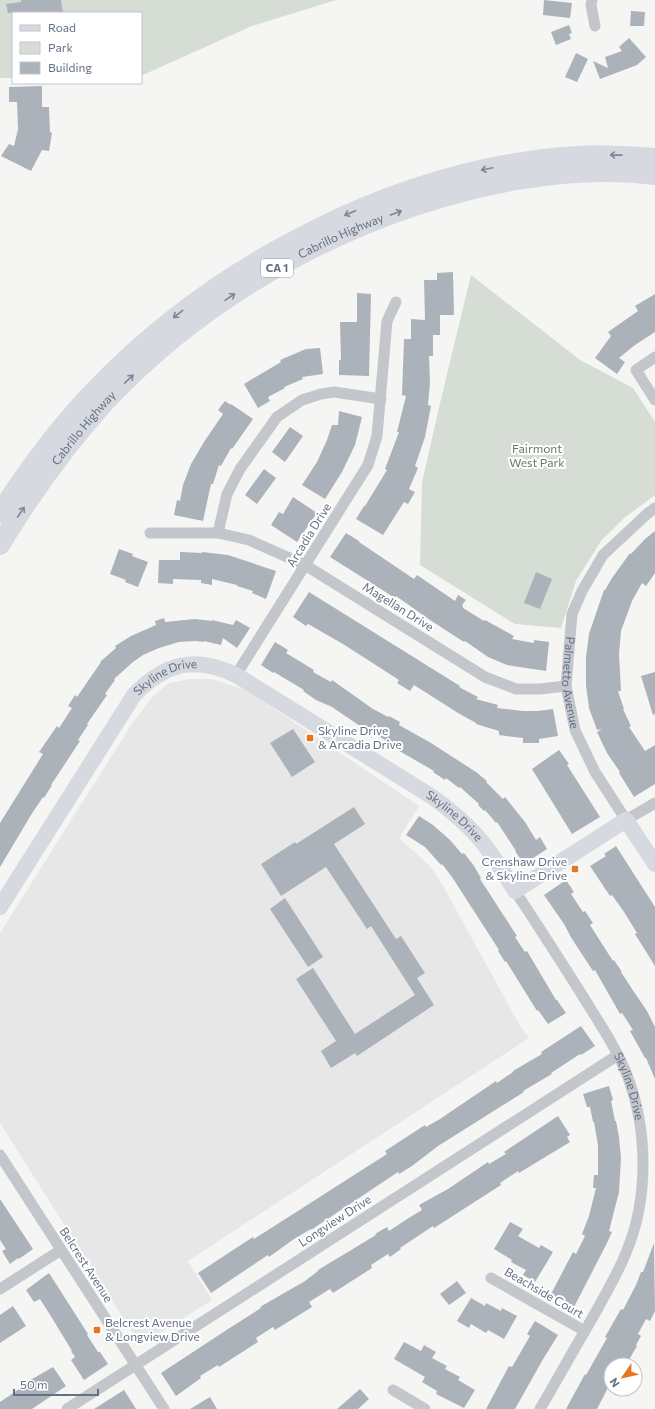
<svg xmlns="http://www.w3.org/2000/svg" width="655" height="1409" font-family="Commissioner,sans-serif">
  <rect width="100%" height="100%" fill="#f5f6f3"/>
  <path fill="#e6e7e6" d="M190,679h22l34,11 173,116 -20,32 31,28 12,18 77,140 10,14 -341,223 24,39 -66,42 -6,-1 -5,-4 -135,-214v-190l133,-211 20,-26 16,-13z"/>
  <path fill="#d5ddd4" d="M0,0h336l-84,26 -109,49h-2v-62h-128v65h-13z
    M471,275l109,85 53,28 22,34v73l-32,24 -22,22 -25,40 -15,47 -46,-4 -95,-59 2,-82 19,-84z"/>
  <path fill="#acb2ba" d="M21,0h40l2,13h-55l-2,-9 15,-2z
    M544,0l28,3 -2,15 -27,-3z
    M631,11l14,1 -1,14h-14z
    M569,25l3,8 -3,1 2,5 -15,6 -5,-13z
    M629,38l17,19 -9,8 -37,14 -7,-18 15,7 -3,-11 17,-6 -3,-4z
    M576,53l12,6 -11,23 -12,-5z
    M42,86v21h7l1,25 2,1 -3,18 -7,-1 -11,21 -30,-15 8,-12 5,2 4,-17 -1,-27h-8v-15z
    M453,272l1,43h-14v20h-7v21h-4l1,27 -2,22 3,1 -6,31 -10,29 3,2 -9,21 6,3 -7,12 -4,-2 -21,33 -27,-16 8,-13h1l22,-36 -2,-1 14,-37h-2l9,-36 -4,-1 2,-56h7v-20l14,1 -1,-40h13v-7z
    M357,293l14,1 -2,82 -30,-1v-15h2l-1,-38h17z
    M655,294v38l-20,13 -16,13 6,4 -8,12 -22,-16 16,-22 -3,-4 30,-21 -3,-5z
    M320,348l3,26 -21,3 1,2 -19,8 1,1 -17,9 2,4 -12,7 -14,-24 37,-22 -1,-2 26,-11z
    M225,401l6,4v-1l22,15 -21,30 -1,-1 -10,18 -2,-1 -6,19h-2l-8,37 -29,-6 3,-15 3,1 3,-16 8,-21 13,-22 19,-28 -5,-4z
    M339,411l23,6 -7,28 -13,27 -17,27 -23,-14 15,-23 10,-22 5,-15h6z
    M290,427l13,9 -18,26 -13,-10z
    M264,469l12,9 -19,26 -12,-9z
    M293,497l24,16 -20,29 -26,-17 8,-13 4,2z
    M655,531v42l-9,13 -4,-3 -10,18 -11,30 -2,23 2,37h-3l6,18h-1l8,17 -2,1 16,24 10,-6v39l-21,13 -15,-24 1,-1 -13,-19 -10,-21 5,-3 -5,1 -8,-22 -3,-23v-28l3,-23 15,-44h1l7,-12 18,-25 1,1 14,-15z
    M346,533l13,8v1l55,37 3,-4 38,26 3,-6 8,5 -4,5 1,1v2l21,13 1,-1 29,16 -2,3 22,4v-3l15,2 -3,29 -39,-6 -19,-8 -23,-16 -1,1 -34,-22 -34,-24 -1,2 -65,-41z
    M119,549l14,5 -1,2 16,6 -10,25 -13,-5 1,-2 -16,-6z
    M180,552l22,1v-1l26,3 48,16 -10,28 -14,-6 1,-2 -16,-5v-1l-25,-6v6l-11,-2v-3l-28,-1v5l-15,-1 1,-23h21z
    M536,572l16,7 -12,30 -16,-6z
    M309,592l151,94 -1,1 19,10 -2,2 22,6 -1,3 26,3h15l15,-2 5,27 -19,3v4h-16v-5l-24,-3v-4l-23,-7v-1l-18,-10 -44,-28 -4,6 -13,-8 2,-3 -56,-36 -35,-20 -2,2 -13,-9z
    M164,618l1,4 30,-3 17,2v-1l21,5 3,-5 14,8 -13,20 -14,-10 -2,7 -17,-4v1l-9,-1 -16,1 -20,6 -16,7 -10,7 -19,17 1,1 -10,14 2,1 -20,29 1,1 -10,15 2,1 -29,44h1l-8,13 -1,-1 -12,18 -31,52v-44l43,-69 -4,-2 18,-26 2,2 13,-20 -4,-2 7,-11 2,2 24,-35h-1l16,-14 -1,-2 16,-10 25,-11 -1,-4z
    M275,642l13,8 -2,3 28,17 -1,2 18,10 1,-2 41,29 15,8 1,-1 11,6 -1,3 32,18 45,29 11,9 -1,1 17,17 2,-2 20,25 11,18 4,-3 7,12 -23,15 -9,-13h1l-19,-29 -1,1 -11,-13 -1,1 -6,-6 1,-1 -19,-17 -1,1 -13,-10 -1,2 -12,-8 1,-1 -45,-26 1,-2 -15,-9 -15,-8 -28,-19 -16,-7 -13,-9 1,-1 -30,-18 -1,1 -12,-8z
    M655,672v42l-2,1 -12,-39z
    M293,729l22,33 -23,15 -22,-34z
    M559,750l10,14 -2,1 33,52 -28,17 -40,-65z
    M354,807l11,17 -31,20 62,95 5,-3 24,37 -8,5 17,27 -77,51 -2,-3 -24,15 -10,-17 15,-10 -40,-62 17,-11 42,66 60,-39 -44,-69 -4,3 -41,-62 -45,29 -20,-32 34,-22 1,2z
    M419,816l14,9 17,15 12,14 2,-1 10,13 7,12 -1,1 37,57 -2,1 10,15 2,-1 29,49h1l9,13 -18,11 -10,-14 -1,1 -31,-50 -1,1 -7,-11 1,-1 -9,-14 -38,-59 -10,-13 -1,1 -16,-18 -19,-12z
    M616,846l39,61v59l-20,-32 2,-1 -13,-21 -12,-17 -2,1 -20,-30 16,-10 -2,-2z
    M566,880l8,12 -3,2 12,18 2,-1 8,12 -3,2 23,36 1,-1 8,12h-1l11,17 15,22 8,16v52l-9,-21h-1l-15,-27 3,-1 -11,-17 -2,1 -25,-44 -2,1 -21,-32 -8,-15 -20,-29z
    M285,898l38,59 -15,10 -38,-58z
    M581,1026l14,20 -14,9 -1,-1 -29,19 1,1 -29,17 1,1 -86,54 -26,20 -13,8 -1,-2 -87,58v-1l-17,10 -25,18 -1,-2 -57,38 -13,-20 55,-36 1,2 133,-85 -2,-3 40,-26 1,2 14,-8 56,-38 1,2 16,-11v-1l29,-17 -1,-2z
    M609,1086l4,14 -2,1 4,20h1l3,16 2,21 -2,34 -10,39 3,1 -6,13 -32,62 -23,-13 22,-42 3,2 9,-18 -3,-2 7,-18 7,-28h-3l1,-13h4v-30l-4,-23h-1l-3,-15h-3l-4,-13z
    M558,1116l12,19 -3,2 3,5 -51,31 -1,-2 -18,12 1,2 -67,43 -1,-2 -33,22 1,1 -11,8 -2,-3 -17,11 1,3 -39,25 -3,-4 -21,13 3,5 -37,23 -2,-3 -17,11 2,4 -39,25 -1,-2 -18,11 1,2 -25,18 -15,-23 64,-42 36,-23 -1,-1 12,-7 33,-19 13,-10v-1l58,-35 -1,-1 12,-7 2,4 18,-12 15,-9 -3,-5 29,-16 40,-27 1,2 17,-10 -2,-2z
    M0,1199l33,50 -14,10 -1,-1 -8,6 -8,-13 4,-2 -6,-9z
    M510,1222l13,7 -5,7 21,12 2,-3 12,7 -18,30 -12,-7 3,-5 -15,-8 1,-2 -18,-11z
    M654,1243l1,68 -5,10 -4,-2 -8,15 3,2 -5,9 1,1 -11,19h-15v17l-14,27h-31l19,-35 1,1 21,-37 -2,-1 16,-28 2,1 13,-25 5,-13h2z
    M49,1273l39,61 -1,1 11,17h2l8,12 -24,16 -13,-20 4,-3 -4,-6h1l-20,-33 -12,-19 -6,3 -8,-12z
    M457,1281l9,12 -17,12 -9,-11z
    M471,1298l14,8 1,-3 15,8 1,-3 15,8 -13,23 -16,-9 -2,3 -15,-9 -2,4 -12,-7z
    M13,1306l13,20 -26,17v-28z
    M535,1321l23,14 -16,26 -27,48h-29l23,-43 3,1 18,-31 -3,-2z
    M404,1342l17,9 3,-6 12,7 -4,6 15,8 -2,3 15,8 -2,3 17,10 -11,18 -28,-14 1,-3 -15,-9 3,-5 -31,-18z
    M53,1367l13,19 -34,23h-32v-7l28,-19 -1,-1z
    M360,1389l9,10 -11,10h-21z
    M124,1390l12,19h-42z
    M210,1397l7,12h-27z"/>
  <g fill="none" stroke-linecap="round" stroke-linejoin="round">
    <g stroke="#c3c6ca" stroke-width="11">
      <path d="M592,0l-1,5 4,21"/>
      <path d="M655,357l-19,13 19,30"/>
      <path id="s1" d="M655,508l-8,6 -44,41 -21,36 -10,23 -6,72 9,44 20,42 31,48 29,-17"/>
      <path d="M150,533h68l31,7 56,25 180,112 31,12h24l26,-3"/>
      <path d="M218,533l9,-39 13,-25 37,-52 25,-17 19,-6 13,-2 47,7"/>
      <path d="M236,675l132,-210 9,-29 10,-115 9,-19"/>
      <path id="s2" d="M515,891c22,33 43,66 64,99 17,28 36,55 48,85 21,55 22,123 -1,178 -10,24 -23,46 -36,69 -17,29 -33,58 -50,87"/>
      <path d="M0,1155l164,254"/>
      <path d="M491,1278l94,53"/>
      <path d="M0,1289l61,-39"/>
      <path d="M393,1390l32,19"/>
      <path d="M67,1409l551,-354"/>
    </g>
    <path stroke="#d6d9df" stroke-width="16" id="s3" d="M0,907l134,-212c31,-32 61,-40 102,-20l195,121c17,12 33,25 47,41 14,16 26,36 37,54l111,-71 29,44"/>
    <g stroke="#d6d9df" stroke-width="20">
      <path d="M0,513c28,-44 60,-87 96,-124 121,-126 305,-222 481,-233 26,-2 52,0 78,2"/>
      <path id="s4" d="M0,545c31,-51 66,-100 106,-144 106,-113 258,-194 411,-221 46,-8 91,-11 138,-5"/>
    </g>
  </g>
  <defs><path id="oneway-shaft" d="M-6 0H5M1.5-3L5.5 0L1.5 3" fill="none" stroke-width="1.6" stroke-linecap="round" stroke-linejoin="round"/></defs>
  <g stroke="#7b8597">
    <use href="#oneway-shaft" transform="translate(616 155) rotate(-179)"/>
    <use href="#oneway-shaft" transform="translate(487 169) rotate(168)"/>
    <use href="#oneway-shaft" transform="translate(350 213) rotate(157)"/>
    <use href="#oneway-shaft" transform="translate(396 213) rotate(-20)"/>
    <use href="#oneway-shaft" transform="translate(230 297) rotate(-34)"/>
    <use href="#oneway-shaft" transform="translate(178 314) rotate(142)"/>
    <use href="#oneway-shaft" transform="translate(129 379) rotate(-44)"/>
    <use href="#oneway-shaft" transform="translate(21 512) rotate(-56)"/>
  </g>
  <g fill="#e87621" stroke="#fff" stroke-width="1.5">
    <rect x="306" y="734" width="8" height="8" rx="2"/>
    <rect x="571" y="865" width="8" height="8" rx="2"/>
    <rect x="93" y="1326" width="8" height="8" rx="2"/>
  </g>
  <g text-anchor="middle" stroke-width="4" stroke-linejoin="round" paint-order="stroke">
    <rect fill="#fff" stroke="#929baa" stroke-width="1" x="261" y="259" width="32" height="18" rx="3"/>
    <g font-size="11" font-weight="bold" fill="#647085">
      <text x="277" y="272">CA 1</text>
    </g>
    <g font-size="12" fill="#647085" stroke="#fff">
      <text dy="4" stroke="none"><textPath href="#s4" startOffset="468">Cabrillo Highway</textPath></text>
      <text dy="4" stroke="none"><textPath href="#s4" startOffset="144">Cabrillo Highway</textPath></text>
      <text transform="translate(309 535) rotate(-58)" y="4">Arcadia Drive</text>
      <text transform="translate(398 607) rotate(32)" y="4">Magellan Drive</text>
      <text dy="4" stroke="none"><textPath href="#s3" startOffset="288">Skyline Drive</textPath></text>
      <text dy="4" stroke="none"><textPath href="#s1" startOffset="206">Palmetto Avenue</textPath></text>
      <text dy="4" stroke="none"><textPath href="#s3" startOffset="624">Skyline Drive</textPath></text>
      <text dy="4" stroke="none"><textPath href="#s2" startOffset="227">Skyline Drive</textPath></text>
      <text transform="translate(335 1221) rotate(-33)" y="4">Longview Drive</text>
      <text transform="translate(86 1265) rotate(57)" y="4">Belcrest Avenue</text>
      <text transform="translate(544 1293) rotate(30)" y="4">Beachside Court</text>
    </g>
    <g font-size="12" fill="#637b63" stroke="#fff">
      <text x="537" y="453">Fairmont<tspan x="537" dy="14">West Park</tspan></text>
    </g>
    <g font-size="12" fill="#647085" stroke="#fff" text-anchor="start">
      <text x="318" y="735">Skyline Drive<tspan x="318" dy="14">&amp; Arcadia Drive</tspan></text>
      <text x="567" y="866" text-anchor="end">Crenshaw Drive<tspan x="567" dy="14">&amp; Skyline Drive</tspan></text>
      <text x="105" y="1327">Belcrest Avenue<tspan x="105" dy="14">&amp; Longview Drive</tspan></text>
    </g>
  </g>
  <rect x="12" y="12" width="130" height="72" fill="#ffffff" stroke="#c1c6ce"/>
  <rect x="20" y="25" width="20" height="6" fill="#d6d9df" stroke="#c1c6ce"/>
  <text x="48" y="32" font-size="12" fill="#647085">Road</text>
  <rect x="20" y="42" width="20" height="12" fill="#d5ddd4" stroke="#c1c6ce"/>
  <text x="48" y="52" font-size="12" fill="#647085">Park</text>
  <rect x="20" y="62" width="20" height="12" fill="#acb2ba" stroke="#c1c6ce"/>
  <text x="48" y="72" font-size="12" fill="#647085">Building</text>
  <g transform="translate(623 1377) rotate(236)"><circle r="19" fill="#ffffff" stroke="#c1c6ce"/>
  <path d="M0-3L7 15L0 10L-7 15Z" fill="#e87621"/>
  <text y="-6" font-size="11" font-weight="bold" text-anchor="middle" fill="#647085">N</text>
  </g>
  <path d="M14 1389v6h84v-6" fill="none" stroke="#647085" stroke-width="2"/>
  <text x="20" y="1389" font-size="12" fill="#647085" stroke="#ffffff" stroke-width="3" paint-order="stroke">50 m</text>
</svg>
